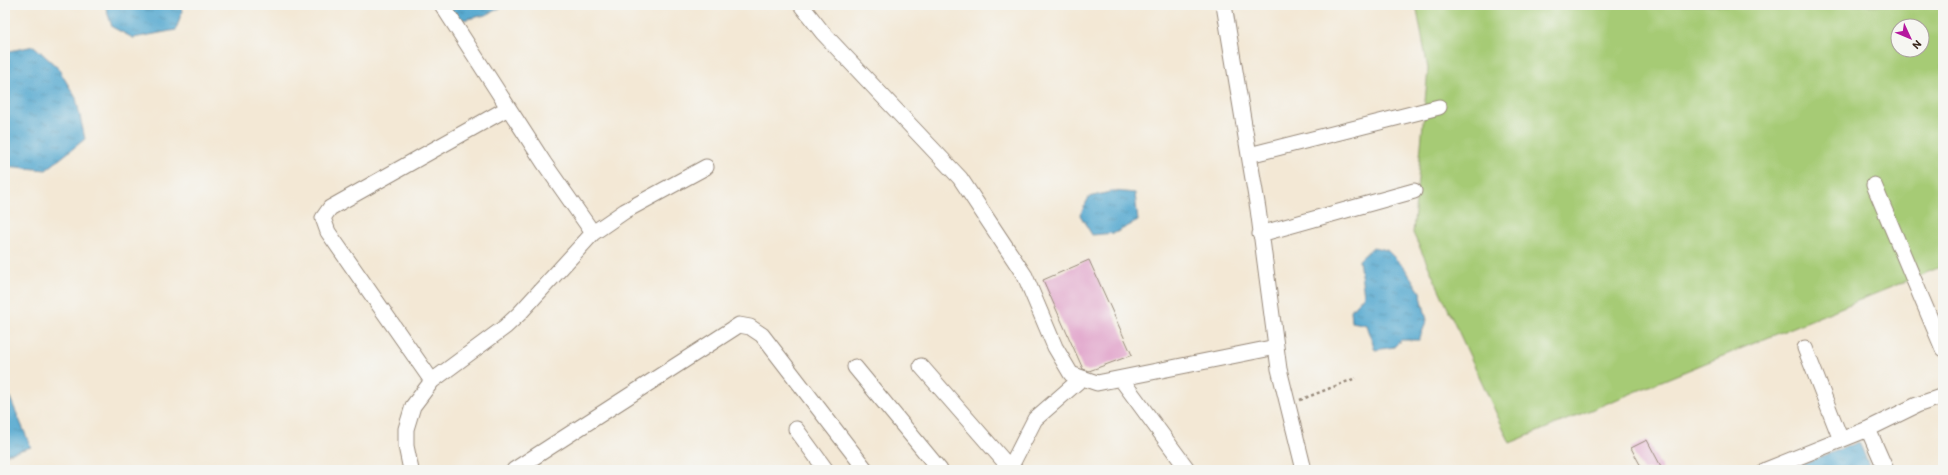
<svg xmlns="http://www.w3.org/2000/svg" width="1948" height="475" font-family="Itim,sans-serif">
  <defs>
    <pattern id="water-ripples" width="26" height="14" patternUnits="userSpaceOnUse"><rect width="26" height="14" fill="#53a7cf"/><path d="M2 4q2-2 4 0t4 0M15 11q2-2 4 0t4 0" fill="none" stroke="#4688a7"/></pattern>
  </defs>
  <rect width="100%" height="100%" fill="#f6f6f2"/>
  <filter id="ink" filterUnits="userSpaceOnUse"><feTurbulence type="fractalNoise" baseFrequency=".025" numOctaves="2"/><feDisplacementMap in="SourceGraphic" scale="8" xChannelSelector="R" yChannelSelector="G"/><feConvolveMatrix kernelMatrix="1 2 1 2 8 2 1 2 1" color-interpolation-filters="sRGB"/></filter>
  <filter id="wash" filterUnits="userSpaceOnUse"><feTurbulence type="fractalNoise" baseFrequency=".012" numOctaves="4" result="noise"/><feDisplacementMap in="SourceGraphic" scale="16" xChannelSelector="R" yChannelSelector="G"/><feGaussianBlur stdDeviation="0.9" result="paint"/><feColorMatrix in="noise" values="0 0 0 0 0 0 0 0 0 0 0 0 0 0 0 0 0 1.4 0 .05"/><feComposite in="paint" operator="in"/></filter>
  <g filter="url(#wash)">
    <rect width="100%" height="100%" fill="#f3e8d5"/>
    <path fill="#a6cb74" stroke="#707a49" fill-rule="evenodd" d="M1416,5h527v261l-433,177 -97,-210 15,-164zM1898,26h24v24h-24z"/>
    <path fill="url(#water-ripples)" stroke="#476876" d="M105,5h75l2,6 -6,19 -43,8 -21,-11z
      M441,5h65l-20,10 -33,7z
      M34,46l24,22 18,30 9,41 -39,31 -41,-4v-114z
      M1114,191l21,2 3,28 -23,12 -23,2 -12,-20 9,-18z
      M1373,247l14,3 17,17 16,25 7,28 -8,20h-18l-7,7 -19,3 -8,-25 -15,-3 -1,-12 13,-15 -5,-35z
      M5,386l26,61 -26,8z
      M1859,442l12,28h-84z"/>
    <g id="blocks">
      <path fill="#df9cc7" d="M1089,260l43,95 -43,16 -6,-2 -40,-89z
        M1647,440l16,30h-20l-12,-22z"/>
    </g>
  </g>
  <g filter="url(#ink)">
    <use href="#blocks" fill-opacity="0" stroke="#97897a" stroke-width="1"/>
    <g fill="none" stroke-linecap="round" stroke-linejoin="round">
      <defs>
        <path id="street" d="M442,5l102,158 49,70
          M801,5l22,28 137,145 65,98 30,71 16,27 26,9 179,-36
          M1224,5l34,204 21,160 25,101
          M1249,155l190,-48
          M1874,185l69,164
          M1260,234l154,-43
          M1805,348l36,92
          M921,366l89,102
          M855,367l85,103
          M1121,379l67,91
          M432,381l-104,-149 -5,-14 7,-10 178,-100
          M796,429l30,41
          M1868,429l18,41
          M411,470l-5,-24v-17l7,-23 19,-25 73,-54 14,-13 74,-81 32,-22 81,-44
          M514,470l225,-145 11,2 12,8 104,135
          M1009,470l26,-51 47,-41
          M1766,470l102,-41 49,-24 26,-9"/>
      </defs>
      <use href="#street" stroke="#97897a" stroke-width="17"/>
      <path stroke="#97897a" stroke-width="2.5" stroke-dasharray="3 3" stroke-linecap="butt" d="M1300,400l56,-22"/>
      <use href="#street" stroke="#fff" stroke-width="15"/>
    </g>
  </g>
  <rect width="1948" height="475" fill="none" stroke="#f6f6f2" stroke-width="20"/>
  <g transform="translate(1910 38) rotate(134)"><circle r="19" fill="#f6f6f2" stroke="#aba49d"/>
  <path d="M0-3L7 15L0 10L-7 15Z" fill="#b5179e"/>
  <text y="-6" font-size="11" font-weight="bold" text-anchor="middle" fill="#3b2a1e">N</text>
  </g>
</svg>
